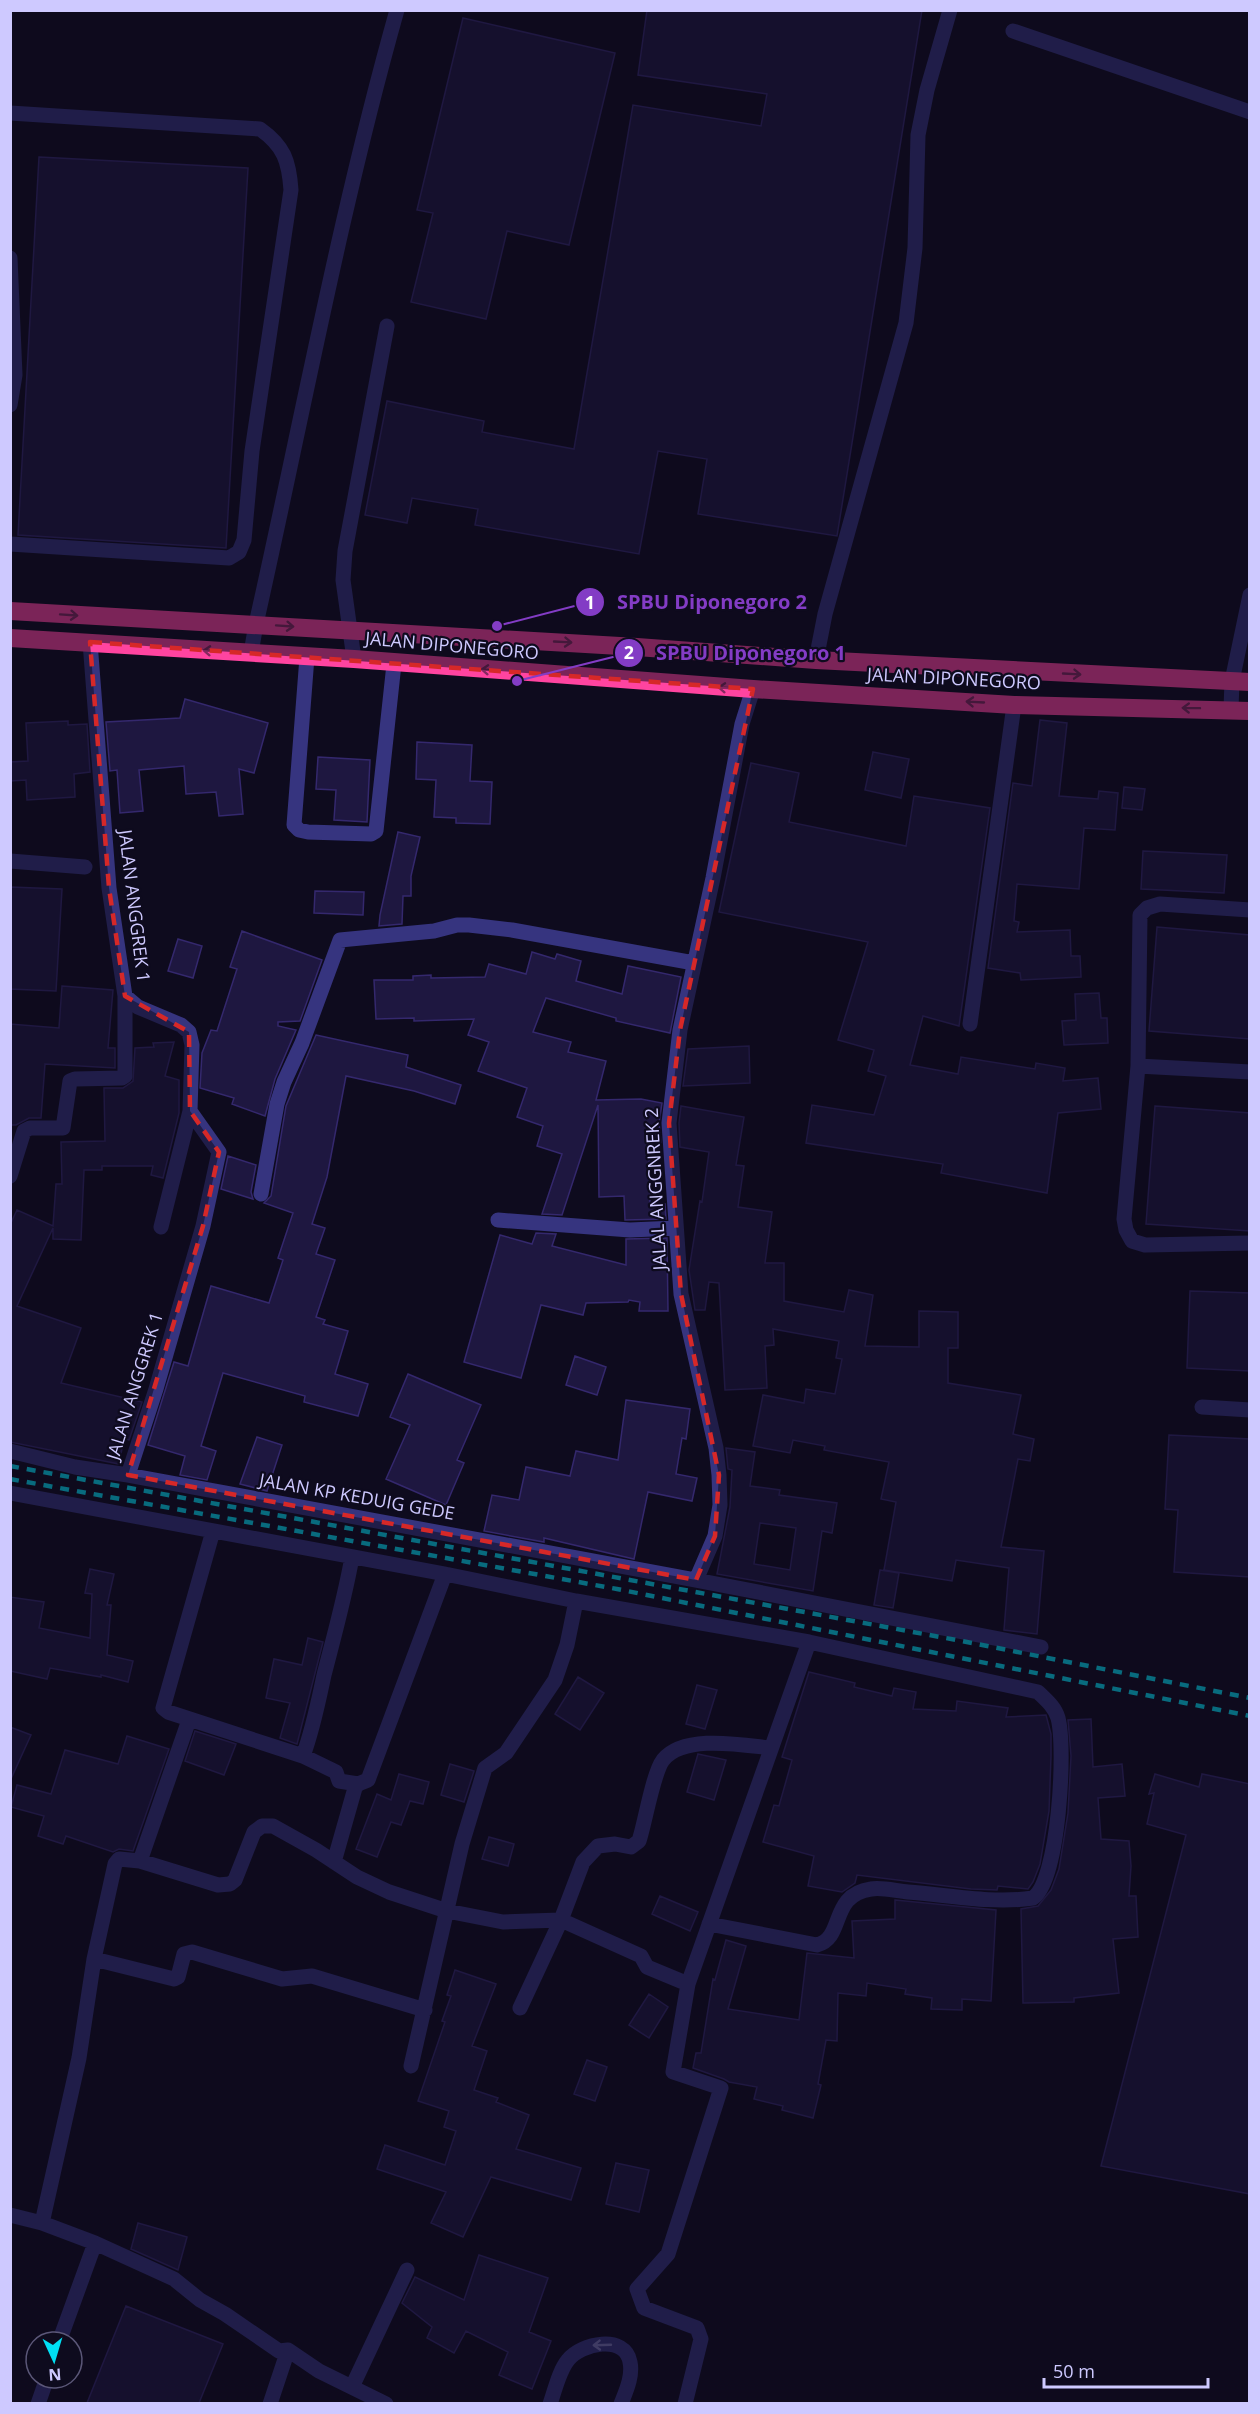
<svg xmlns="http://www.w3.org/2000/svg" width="1260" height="2414" font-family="'Open Sans',sans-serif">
  <rect width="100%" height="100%" fill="#0e0b1e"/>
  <path fill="#1e1740" stroke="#34286d" stroke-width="1.5" fill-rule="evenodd" d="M647,10h275l-85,526 -139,-22 9,-55 -49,-8 -19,103 -164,-29 3,-16 -66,-11 -5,25 -42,-8 22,-114 97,20 -2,11 92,17 59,-344 128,21 6,-32 -129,-19z
    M463,18l152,35 -46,192 -62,-14 -21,88 -75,-17 22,-89 -16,-3z
    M39,157l209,11 -22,380 -208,-13z
    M185,699l83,24 -14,50 -15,-4 4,45 -24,2 -3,-24 -30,2 -2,-28 -45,4 4,41 -23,2 -3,-43 -7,1 -4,-49 74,-4z
    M1040,720l27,3 -8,73 39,3 1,-8 19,2 -3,37 -31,-2 -5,61 -62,-5 -3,37 5,1 -2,10 53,-2 1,26h9l1,21 -60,3 -1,-7 -32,-5 25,-185 19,3z
    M68,721v4l19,-1 3,48 -16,2 1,23 -48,3 -1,-20 -16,1v-19l18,-1 -2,-38z
    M417,742l55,3 -2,36 22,1 -2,42 -34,-1v-5l-22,-1 2,-37 -20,-1z
    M873,752l36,7 -8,39 -36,-8z
    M318,757l52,3 -3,62 -33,-2 2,-30 -20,-1z
    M751,763l48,10 -10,49 117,24 8,-50 76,12 -31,218 -36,-10 -13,49 48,9 3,-17 74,12 1,-6 29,5 -2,13 35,-3 3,31 -43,4 -11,80 -106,-20 2,-9 -137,-21 6,-38 62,10 12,-39 -18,-5 6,-21 -36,-10 30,-98 -149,-30z
    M1124,787l21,2 -3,21 -20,-2z
    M398,832l22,5 -9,39v20h-8l-1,28 -23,2 1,-11z
    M1143,851l84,4 -3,38 -83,-4z
    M10,887l52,2 -6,102 -46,-2z
    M315,891l49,1 -1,23 -49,-2z
    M1157,927l93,8v104l-101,-8z
    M242,931l80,29 -22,61 -22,1v4l18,4 -21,49 -10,37 -33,-12 2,-6 -34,-10 2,-35 9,-23 6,1 20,-62 -7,-2z
    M178,939l24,7 -9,32 -25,-7z
    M532,952l23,7 2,-5 24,7 -5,20 46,13 6,-28 53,11 -11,56 -54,-12v-3l-70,-20 -13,34 38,10 -3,10 38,9 -10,39 45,-1 21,4 -3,20 2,20 -12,-1 1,63 15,-1 1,15 -41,1 -1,-24 -25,1 -1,-92 -36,110 -20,-1 20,-60 -25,-8 6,-20 -26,-9 10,-29 -49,-17 11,-29 -21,-7 6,-16 -60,2v-3l-38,1 -2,-39h39v-4l18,-1v3l54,-1 4,-13 37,10z
    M62,986l51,4 -5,58h7v20l-70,-4 -4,54h-12l-13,7h-6v-101l49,4z
    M1099,993l2,25h6l1,25 -44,2 -2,-24 14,-1 -1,-26z
    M316,1035l92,20 -2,12 55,18 -6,19 -41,-13 -68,-15 -19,101 -15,47 13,4 -9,26 19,6 -19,57 9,3 -2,4 25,7 -13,43 33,10 -10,32 -54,-14 1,-6 -82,-23 -22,73 15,5 -9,29 -27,-5 5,-19 -37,-11 26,-83 14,4 23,-80 58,17 14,-43 -5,-2 15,-45 -29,-10 7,-7 15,-90z
    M174,1042l-9,34 14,4v33l-16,65 -12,-3 2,-9h-51v4h-18l-3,70 -28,-1v-11l-36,78 64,22 -20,55 81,19 -13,38 -5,-2 -5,26 -109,-22v-217l7,-15 36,16 3,-42h6l-1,-42 44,-1 -1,-53h19l10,-7 2,-33 19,-1 -1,-4z
    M749,1046l1,37 -67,3 5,-37z
    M681,1106l63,11 -8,48 8,1 -6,41 34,5 -7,51h19v38l60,11 5,-22 24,5 -8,51 54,1v-36l39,1v36h-10v35l73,12 -8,39 21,5 -4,22 -12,-2 -17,88 43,4 -7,83 -33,-4 5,-62 -53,-8 -4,21 -68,-11 12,-68 -15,-3 8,-37 -65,-12 1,-4 -32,-6 -3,13 -37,-7 10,-51 41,8 2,-14 29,5 7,-35 -6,-1 3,-17 -66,-12 1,16 -9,1 2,42 -42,2 -6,-107 -10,-1 -4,28h-10l-6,-40 11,-69 2,1 7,-50 -29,-5 -1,-24z
    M1155,1106l95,7v118l-104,-7z
    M228,1156l28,9 -5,27 2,7 -32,-10z
    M536,1233l20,1 -4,12 74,19v-26l41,-1 1,73h-29l1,-9 -11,-2 -1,2 -42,1 -3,12 -42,-10 -20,73 -57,-16 36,-127 32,9z
    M1190,1291l60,2v78l-63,-3z
    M575,1356l31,11 -9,28 -31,-10z
    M408,1374l73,31 -24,55 7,3 -18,42 -60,-26 24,-54 -20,-8z
    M626,1400l64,9 -4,30 -4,-1 -6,36 21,4 -5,23 -44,-9 -14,67 -90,-21v4l-60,-11 8,-36 27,5 7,-33 44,9 6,-25 42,9z
    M1169,1435l81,4v138l-76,-5 4,-62 -13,-1z
    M257,1437l25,8 -15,46 -27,-7z
    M726,1448l29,4 -5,34 30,4 -1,5 58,8 -5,30 -10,-2 -9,60 -96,-17 13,-67 2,-37 -4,-1zM760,1523l36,5 -6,42 -36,-6z
    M90,1569l24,5 -7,31h4l-4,50 26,6 -5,21 -27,-7v2l-51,-9 -3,11 -37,-8v-74l34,5 -5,26 51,10 2,-44 -7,-1z
    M880,1570l19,3 -6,35 -19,-3z
    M308,1638l15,4 -26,102 -17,-6 10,-35 -24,-5 8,-39 28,6z
    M809,1672l46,11 -1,4 38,9 2,-8 22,4 -3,17 43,2 1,-10 51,7 -2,9 40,-2 5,19v22l-2,55 -9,53 -7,18 -5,7 -30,-3 -1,4 -26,-1 -114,-14 -2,8 -13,9 -34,-6 6,-30 -51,-14 11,-37 5,1 13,-46 -10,-3z
    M578,1677l26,16 -24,37 -25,-16z
    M697,1685l20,5 -12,39 -19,-5z
    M1091,1719l2,48 29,-3 3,32 -27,2 3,41 28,2 2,25 -2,30h7l2,41 -25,2 6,54 -45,5v4l-51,1 -2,-94 17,-3 13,-16 8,-21 9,-56 3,-57 -3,-36z
    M10,1727l21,8 -21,46z
    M195,1731l41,13 -12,31 -39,-14z
    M127,1736l42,13 -36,102 -14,-2 -6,3 -47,-16 -3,8 -25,-8 6,-20 -33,-9 6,-22 34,9 14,-44 53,14z
    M698,1754l28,6 -12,40 -27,-8z
    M450,1764l24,7 -10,31 -23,-7z
    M399,1774l30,8 -6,22 -13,-3 -9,24 -10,-3 -14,35 -21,-8 21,-55 14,6z
    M1155,1774l44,13 3,-13 48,10v410l-149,-28 85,-331 -39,-11 7,-31 -5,1z
    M489,1837l25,7 -6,22 -26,-7z
    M660,1896l38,16 -8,19 -38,-17z
    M895,1900l101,10 -5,91 -29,-2v11l-31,-1 1,-11 -27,-4 1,-5 -39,-6 -1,13 -28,-3 -1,48 -11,-1 -8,44 3,1 -8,33 -31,-8 1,-4 -29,-7 3,-12 -28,-5 -5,-3 -31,-11 3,-15h5l12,-74 2,1 11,-40 20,6 -18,63 71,11 8,-67 47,5 -2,-37 43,-2z
    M455,1970l41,14 -24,62 15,5 -13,39 24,8 -2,4 33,13 -13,34 65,19 -10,32 -80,-23 -28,60 -32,-14 15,-31 -69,-23 8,-24 60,20 11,-34 -12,-4 5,-16 -31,-10 27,-79 -3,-1 9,-25 -4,-1z
    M649,1994l19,13 -19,31 -20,-13z
    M587,2060l20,7 -12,34 -21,-7z
    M616,2163l33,7 -10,42 -33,-8z
    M138,2223l49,14 -9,33 -47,-21z
    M479,2255l69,23 -19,54 22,9 -19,48 -33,-14 9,-23 -42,-21 -12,22 -27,-15 5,-11 -30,-24 13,-26 49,23z
    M126,2306l97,38 -24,59h-112z"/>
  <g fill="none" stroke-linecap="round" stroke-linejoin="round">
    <path stroke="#36347f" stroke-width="15" d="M1013,31l237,81
      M10,113l250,16c24,17 29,32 31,61l-39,261 -8,89 -5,12 -10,6 -219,-14
      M10,258l5,117 -5,30
      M90,642l19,246 16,108 13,11 43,18 8,7 3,13 -2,66 29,41 -16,74 -47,163 -28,86
      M251,653l5,-29c46,-205 84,-412 141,-614
      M307,657l-13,168 5,5 9,2 63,2 5,-3 18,-167
      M354,659l-11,-79 2,-29 42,-225
      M816,660l9,-46 81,-291 9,-75 3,-113 9,-45 23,-80
      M1231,709l1,-28 18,-86
      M10,861l75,6
      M1250,910l-90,-6 -13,4 -7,7 -2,151 -14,153 2,11 6,11 13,4 105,-2
      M970,1024l44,-319
      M1138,1066l112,6
      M10,1176l14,-45 6,-3h33l7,-47 5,-2 47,-1 3,-2v-80
      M261,1194l16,-90 7,-22 18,-39 38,-103 94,-9 23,-6h12l43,5 182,33
      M498,1220l132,10 46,-2
      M161,1227l29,-116
      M1202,1407l48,3
      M10,1451l65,16 53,8 568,105 345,67
      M10,1493l435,81 131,27 233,41 229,50c8,8 17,15 20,26 8,30 1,162 -25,180 -41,6 -84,-3 -125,-6 -12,-1 -26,-5 -37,-3 -42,6 -26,49 -54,56l-108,-21
      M213,1531l-50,177 5,4 135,44 33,16 3,9 19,3
      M696,1580l19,-44 5,-31 -1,-30 -3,-27 -35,-154 -12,-171 11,-93 33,-152 29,-154 11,-35
      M303,1756c10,-27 15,-53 21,-81 10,-39 21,-78 28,-118
      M140,1861l49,-141
      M334,1862l21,-74 3,-4 10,-4 77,-206
      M94,1959l80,20 4,-2 6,-23 8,-2 90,27 30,-3 113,34
      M520,2008l41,-88 22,-58 15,-16 17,-2 16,3 8,-6c6,-18 14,-68 24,-81 21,-26 79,-15 108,-12
      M411,2066l51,-222 23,-76 21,-15 49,-73 12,-35 9,-44
      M10,2215l32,8 53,20 79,36 26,21 25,14 54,37 9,-1 31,21 67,33
      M42,2223l37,-165 15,-99 21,-95 4,-5 21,2 78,24 12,-1 5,-4 19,-48 8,-6h11l43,24 41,27 32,15 58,19 56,11 58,-2 80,36 6,11 41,17
      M59,2342l36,-99
      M352,2387l55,-117
      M38,2404l9,-26
      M270,2404l18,-54
      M550,2404c5,-14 9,-33 18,-44 13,-17 57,-26 62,2 3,14 -4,29 -9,42
      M685,2404l16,-65 -4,-11 -53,-20 -7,-19 31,-35 53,-166 -48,-16 15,-88 121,-342"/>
    <path stroke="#ff44a0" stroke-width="18" d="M10,611l627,36 179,13 434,22
      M10,638l344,21 399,30 261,16 236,6"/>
    <path stroke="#00dff4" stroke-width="4.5" stroke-dasharray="9 8" stroke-linecap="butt" d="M10,1466l952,175 288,57
      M10,1479l607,110 633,127"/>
  </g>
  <defs><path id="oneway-shaft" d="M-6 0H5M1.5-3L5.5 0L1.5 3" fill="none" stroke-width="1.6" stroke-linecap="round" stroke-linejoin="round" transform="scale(1.5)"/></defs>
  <g stroke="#86285f">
    <use href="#oneway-shaft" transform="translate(69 615) rotate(4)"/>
    <use href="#oneway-shaft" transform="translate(285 626) rotate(4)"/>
    <use href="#oneway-shaft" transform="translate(563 642) rotate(3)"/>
    <use href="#oneway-shaft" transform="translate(212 651) rotate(-176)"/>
    <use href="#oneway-shaft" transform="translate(490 670) rotate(-176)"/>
    <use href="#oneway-shaft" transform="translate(1072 674) rotate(3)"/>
    <use href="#oneway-shaft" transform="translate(727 688) rotate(-176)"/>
    <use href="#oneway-shaft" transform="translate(975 702) rotate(-177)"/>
    <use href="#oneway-shaft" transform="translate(1191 708) rotate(-179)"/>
  </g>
  <use stroke="#7a77b9" href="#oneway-shaft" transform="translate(602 2345) rotate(178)"/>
  <path d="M0 0H1260V2414H0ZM90,642l663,47 -73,341 -11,93 12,171 38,181 -4,61 -19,44 -568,-105 75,-249 16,-74 -29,-41 -1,-79 -64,-36 -16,-108z" fill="#0e0b1e" fill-opacity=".55" fill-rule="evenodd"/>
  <path fill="none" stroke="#d62828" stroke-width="4.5" stroke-dasharray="12 8" stroke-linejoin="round" d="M90,642l663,47 -73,341 -11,93 12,171 38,181 -4,61 -19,44 -568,-105 75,-249 16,-74 -29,-41 -1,-79 -64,-36 -16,-108z"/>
  <g text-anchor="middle" stroke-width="4.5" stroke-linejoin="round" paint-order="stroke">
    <g font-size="18" fill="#cec9ff" stroke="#0e0b1e">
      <text transform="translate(452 646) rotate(5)" y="6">JALAN DIPONEGORO</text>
      <text transform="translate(954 679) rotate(3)" y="6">JALAN DIPONEGORO</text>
      <text transform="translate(134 906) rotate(83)" y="6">JALAN ANGGREK 1</text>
      <text transform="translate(656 1189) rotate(-93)" y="6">JALAL ANGGNREK 2</text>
      <text transform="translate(135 1386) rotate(-73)" y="6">JALAN ANGGREK 1</text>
      <text transform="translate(357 1497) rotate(10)" y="6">JALAN KP KEDUIG GEDE</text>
    </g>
  </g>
  <path fill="none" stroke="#833cc5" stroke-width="2" d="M497 626L590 602M517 681L629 653"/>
  <g fill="#833cc5" stroke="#0e0b1e" stroke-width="2">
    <circle cx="497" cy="626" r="6"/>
    <circle cx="517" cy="681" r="6"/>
    <circle cx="590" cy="602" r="15"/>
    <circle cx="629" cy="653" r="15"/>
  </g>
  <g font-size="18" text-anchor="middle" font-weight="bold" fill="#fff">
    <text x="590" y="609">1</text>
    <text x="629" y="659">2</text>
  </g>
  <g font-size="20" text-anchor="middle" font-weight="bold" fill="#833cc5" stroke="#0e0b1e" stroke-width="4.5" stroke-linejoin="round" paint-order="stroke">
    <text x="712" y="609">SPBU Diponegoro 2</text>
    <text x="751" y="660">SPBU Diponegoro 1</text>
  </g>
  <rect width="1260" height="2414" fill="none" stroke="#cec9ff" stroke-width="24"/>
  <g transform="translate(54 2360) rotate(176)"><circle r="28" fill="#0e0b1e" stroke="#5b5778" stroke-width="1.5"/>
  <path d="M0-4.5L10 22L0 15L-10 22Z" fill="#00dff4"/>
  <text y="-9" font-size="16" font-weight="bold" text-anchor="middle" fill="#cec9ff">N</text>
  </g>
  <path d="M1044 2378v9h164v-9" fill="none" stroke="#cec9ff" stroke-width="3"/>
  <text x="1053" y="2378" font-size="18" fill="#cec9ff" stroke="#0e0b1e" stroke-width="4.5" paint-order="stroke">50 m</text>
</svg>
